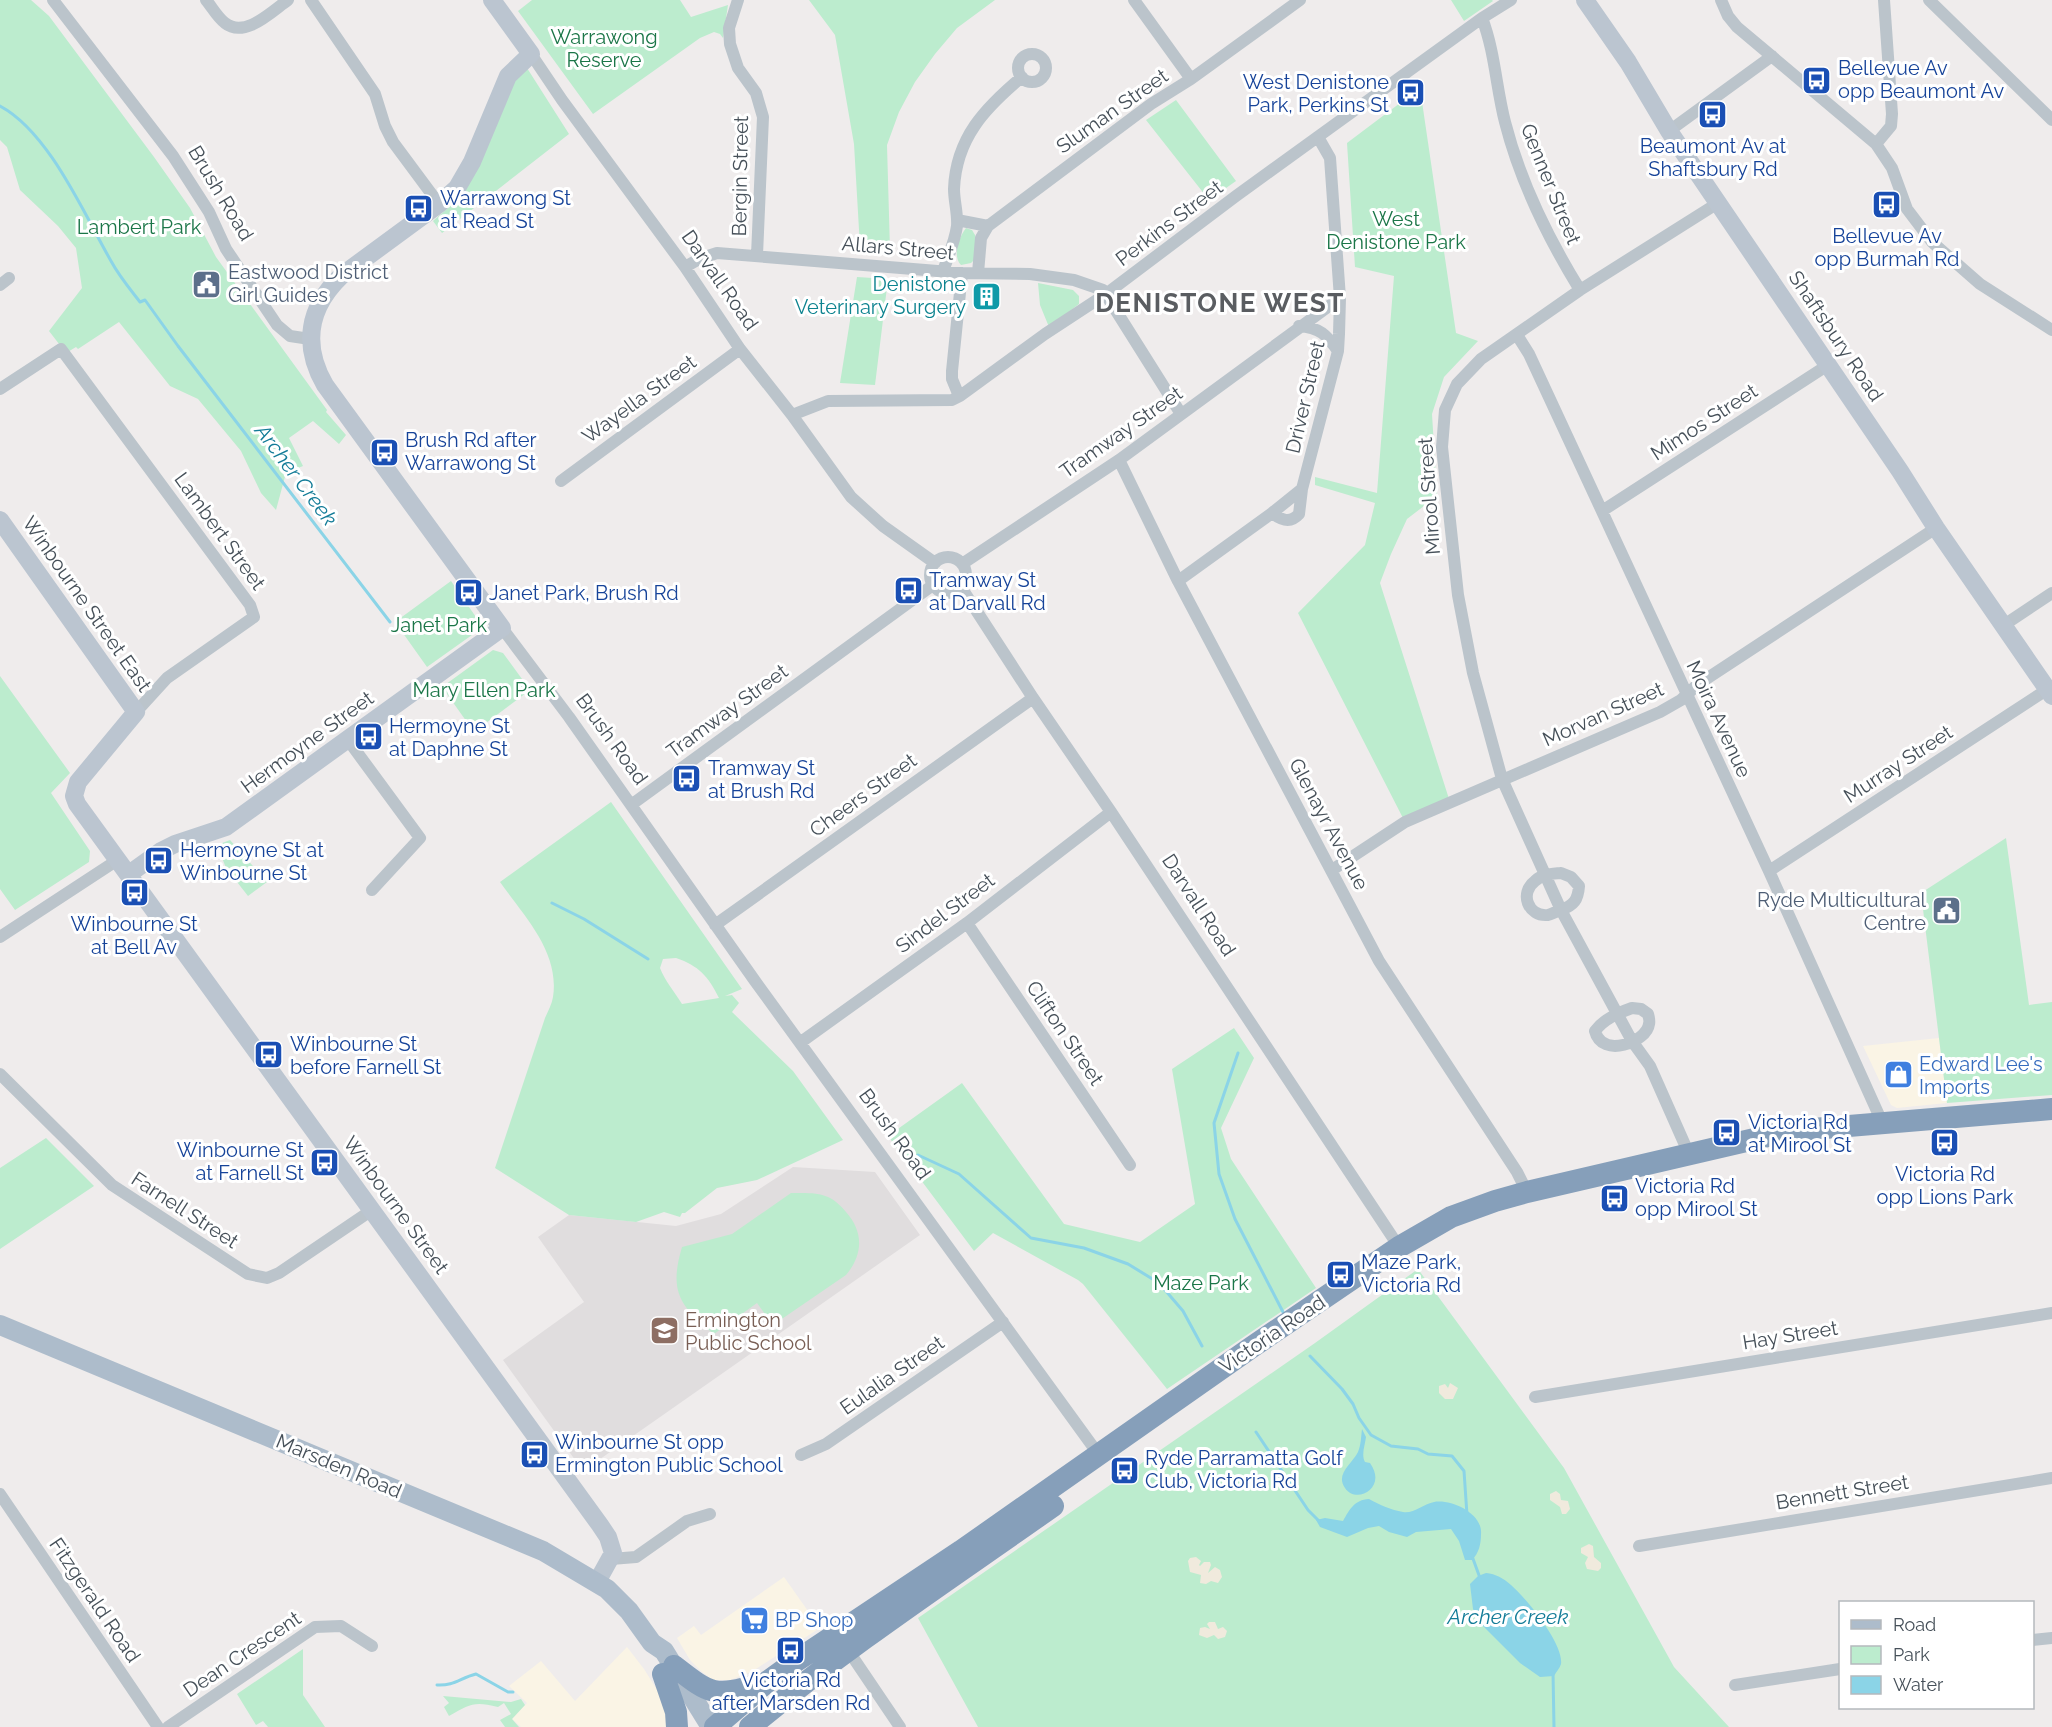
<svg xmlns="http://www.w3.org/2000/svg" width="2052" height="1727" font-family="Raleway,sans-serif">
  <rect width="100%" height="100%" fill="#efecec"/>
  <path fill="#faf4e5" d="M1939,1038l8,65 -50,5 -6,-3 -28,-59z
    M784,1577l36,51 -69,44 -21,8h-17l-12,-9 -11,-11 -13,-22 17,-12 7,9z
    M627,1647l17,22 23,37 4,21h-150l-9,-8 15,-16 -18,-17 32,-25 34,40z"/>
  <path fill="#e0ddde" d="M793,1167l82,5 45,63 -337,236 -80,-111 81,-58 -46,-65 31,-22 107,11 45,-12z"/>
  <path fill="#bcecce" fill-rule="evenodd" d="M0,0h31l18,16 105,141 36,51 26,49 111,153 -1,2 20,23 -7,9 -26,-23 -24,17 14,28 -17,7 -10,37 -15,-17 -20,-42 -43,-52 -28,-13 -51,-64 -41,27 -2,-2 -10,6 -17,-22 33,-43 -6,-40 -18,-22 -38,-36 -13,-43 -7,-7z
    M532,0h148l11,17 37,-12 -5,33 -3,-4 -6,-2 -14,6 -107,76 -75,-103z
    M809,0h186l-38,28 -22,26 -20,28 -16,30 -12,33 3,105 -30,-3 -6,-103 -19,-109z
    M1451,0h41l1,1 -29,20z
    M527,68l42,66 -127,99 -9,-12 30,-26 52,-115z
    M1420,88l36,245 22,8 -34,36 -12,37 5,82 -30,23 -16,35 -11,29 70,219 -45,20 -107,-209 67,-68 10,-42 -60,-18v-8l62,16 17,-217 -39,-9 -8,-124z
    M1176,100l60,81 -27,19 -63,-80z
    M966,228l6,2 3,5 1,9 -2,16 -3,3 -10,2c-9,-9 -2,-28 5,-37z
    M857,277l31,2 -13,106 -35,-2z
    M1038,283l35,7 6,6v8l-30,23 -9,-22z
    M451,581l27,39 1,10 -52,37 -32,-45z
    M493,650l10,3 27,37 -56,42 -32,-45z
    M0,676l70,97 -19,20 39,58 -1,11 -74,48 -15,-21z
    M611,802l131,187 -17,7 7,-1 7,8 -7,9 61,59 50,69 -86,40 -40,8 -32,25h-3l-2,4 -16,-5 -28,10 -67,-7 -74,-47 50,-150c3,-7 7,-14 8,-21 7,-45 -29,-81 -53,-115zM676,958c23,8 32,18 43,40l-37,6c-8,-13 -17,-23 -22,-36l3,-9z
    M2006,838l23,167 23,-3v93l-105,8 -26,-210z
    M230,840l37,42 -19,14 -22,-28 -9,-23z
    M1234,1028l20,30 -33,70 10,31 85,129 -149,101 -84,-105 -5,-4 -85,-47 -19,18 -86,-115 74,-53 102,141 76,18 55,-38 -23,-135z
    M46,1138l48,48 -94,63v-81z
    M791,1193c12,0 27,-1 37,4 7,3 13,9 18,15 18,20 17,43 0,63l-73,50 -16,-22 -43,31c-35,-28 -45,-43 -32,-87l50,-13z
    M1418,1269l146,199 110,199 55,60h-751l-60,-109 397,-275z
    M303,1649v46l22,32h-57l-5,-6 -7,4 -19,-31z
    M443,1696l68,6 10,-3 4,6 -13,14 7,8h-14l-5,-7 11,-6 -7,-11 -6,4c-24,-6 -28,-3 -49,9l-5,-9 5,-4z"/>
  <path fill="#f0eadd" d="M1450,1383l8,5 -5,11h-8l-6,-6v-7l6,-2 3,4z
    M1556,1491l4,3 1,6 7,1 2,8 -4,5h-4l-2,-7 -10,-7v-6z
    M1589,1544l4,2 1,11 7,6v5l-3,3 -11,-2 -2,-6 3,-6 -7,-4v-5z
    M1196,1557l5,4 -2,4 1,1 4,-4h6l1,3 -3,8 7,-6 5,3 2,7 -4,6 -7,-2 -5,3 -6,-1 1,-8 -11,-3 -2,-11 2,-3z
    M1209,1622h6l3,7 5,-2 4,4 -2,6 -7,2 -4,-4 -7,3 -8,-3 1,-7 5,-1 5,2 -3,-5z"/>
  <path fill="#8bd4e7" d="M1362,1429l4,8c-1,8 -5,18 -1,25l5,1c18,25 -14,42 -25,25 -10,-14 7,-24 13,-36 3,-7 3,-15 4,-23z
    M1369,1499c11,6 22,11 34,13 10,2 21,-8 31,-10 18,-3 49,12 47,32 0,10 -2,19 -9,26h-7l-6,-19 -8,-12 -35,3 -9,5 -18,-5 -10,-6 -11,2 -21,9 -27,-10 -4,-7 9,-2 18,3c7,-12 11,-21 26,-22z
    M1486,1573c10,1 17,5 25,12 15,13 53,59 50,79 -1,4 -5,8 -7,12l-14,1 -20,-14 -38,-38 -9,-16 -3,-25 8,-8z"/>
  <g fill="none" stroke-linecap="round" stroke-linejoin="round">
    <path stroke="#8bd4e7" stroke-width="3" d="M0,106c49,26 84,108 111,155 8,15 19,28 29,41l5,-2 33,46 212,276
      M552,903l32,16 64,40
      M1238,1053l-24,70 5,51 16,45 48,93
      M918,1155l41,19 72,64 53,10 44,16 31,19 24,28 19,35
      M1310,1356l32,33 11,15 6,14 12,17 20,11 27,3 10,5 24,2 12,15 3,44
      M1256,1432l52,78 11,11
      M1472,1556l8,22
      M1553,1672l1,55
      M437,1685c17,1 23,-7 39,-11l32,18h5"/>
    <path stroke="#bbc4cb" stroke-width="12" d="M53,0l120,156 36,56 17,37 51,76 13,11 20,3
      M206,0c6,7 11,17 19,23 20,16 47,-12 63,-23
      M311,0l64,94 10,32 8,16 46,62
      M738,0l-9,28 1,16 8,24 18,25 7,24 -6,138
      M1134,0l57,79
      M1721,0l7,16 9,11 139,117 16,24 15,41 25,33 48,42 72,46
      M1929,0l123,120
      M1482,18c13,34 14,69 23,104 15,59 43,116 75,168
      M531,54l31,46 123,167 55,82 52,66 59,82 32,29 52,37
      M1018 68a14 14 0 1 1 28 0a14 14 0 1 1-28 0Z
      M1669,131l103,-75
      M1876,144l15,-18 1,-12 -8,-114
      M957,220l31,6
      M685,267l14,-8 18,-6 245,20 68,1 44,6 29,10 78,124
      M943,271c5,-14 12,-30 14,-45 1,-12 -3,-25 -3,-37 2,-51 31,-81 68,-112
      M978,273l3,-35 7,-12 163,-122 40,-25 109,-79
      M0,285l9,-7
      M1299,326c21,2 27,8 39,25
      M1517,335l12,19 240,517 113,251
      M0,389l61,-40 189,256 4,12 -87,61 -31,34
      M959,396l-7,-17v-8l10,-98
      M792,415l36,-14 124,-1 8,-4 85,-62 61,-40 130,-98 246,-178 29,-18
      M1119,460l59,121 201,380 138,211 10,20
      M561,481l179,-132
      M1602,511l226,-146
      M1272,513c9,7 18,11 27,1l3,-25 36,-138 1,-17 1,-36 -10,-140 -12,-21
      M930 575a18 18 0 1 1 36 0a18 18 0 1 1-36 0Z
      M962,564l157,-104 221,-162
      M1178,581l94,-68 30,-24
      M961,587l72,111 78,114 288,435
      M2004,625l48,-32
      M502,628l67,89 186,264 344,474
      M348,740l72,98 -48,52
      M631,805l302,-220
      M1332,870l73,-48 255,-110 21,-12 16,-15 239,-157
      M1769,871l279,-182
      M1561,873l10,4 8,9c-1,14 -5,19 -18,24 -4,1 -9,4 -13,5 -20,2 -29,-22 -13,-34 7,-7 16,-7 26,-8z
      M967,923l163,242
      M715,925l318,-227
      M0,937l116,-76
      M1632,1008l9,1 7,5c1,4 2,7 1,10 -2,18 -47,35 -54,7 9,-12 23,-18 37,-23z
      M801,1042l166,-119 144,-111
      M0,1074l112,111 136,89 19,4 12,-5 93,-63
      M1689,1154l-39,-88 -18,-25 -71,-131 -59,-131 -29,-106 -15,-78 -16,-148 3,-37 12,-26 24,-25 99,-69 138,-87
      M1535,1397l517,-84
      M801,1455l25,-11 177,-122
      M0,1494l158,233
      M1639,1546l413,-68
      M611,1559l25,-2 51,-36 23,-7
      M2032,1640l20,-2
      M848,1650l52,77
      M1735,1685l105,-16
      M168,1727l147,-100 26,-1 31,20"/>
    <path stroke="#bbc5d0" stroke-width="18" d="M1585,0l43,62 41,69 231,340 36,57 116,168
      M0,520l136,192 -58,70 -4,14 3,8 523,721 8,12 5,16 -16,29
      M129,874l32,-23 14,-7 51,-17 276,-199 -177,-243c-23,-40 -17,-77 16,-109l98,-72 18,-16 15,-26 36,-86 23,-22 -39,-54"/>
    <path stroke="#adbccb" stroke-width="20" d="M0,1325l543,226 64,38 22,22 23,32 12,8 47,76"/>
    <path stroke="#869fba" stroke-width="22" d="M674,1666c36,28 40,32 85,18
      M663,1674l13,38 1,15
      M715,1727l52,-45 29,-21 165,-110 291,-204 147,-100 52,-30 44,-16 32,-9 262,-61 263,-22
      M750,1727c96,-80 201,-149 303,-221"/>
  </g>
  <defs>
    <symbol id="bus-square" viewBox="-11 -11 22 22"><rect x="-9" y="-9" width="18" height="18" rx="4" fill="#1a4fb4" stroke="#fff"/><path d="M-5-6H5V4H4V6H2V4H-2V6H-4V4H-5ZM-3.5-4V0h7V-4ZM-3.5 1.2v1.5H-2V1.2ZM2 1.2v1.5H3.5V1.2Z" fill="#fff"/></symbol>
    <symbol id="civic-square" viewBox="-11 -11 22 22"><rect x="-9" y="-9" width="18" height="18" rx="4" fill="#5c6f8a" stroke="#fff"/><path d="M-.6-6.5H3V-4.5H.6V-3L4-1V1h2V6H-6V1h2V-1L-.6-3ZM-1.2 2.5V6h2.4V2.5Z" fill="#fff"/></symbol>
    <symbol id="building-square" viewBox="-11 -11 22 22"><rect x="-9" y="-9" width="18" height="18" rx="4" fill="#0f9aa8" stroke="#fff"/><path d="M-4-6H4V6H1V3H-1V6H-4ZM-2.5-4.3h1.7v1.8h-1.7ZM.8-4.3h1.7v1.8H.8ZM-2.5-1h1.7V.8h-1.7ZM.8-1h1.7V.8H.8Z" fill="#fff"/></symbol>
    <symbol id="shop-square" viewBox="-11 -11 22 22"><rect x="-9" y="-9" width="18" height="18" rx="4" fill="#3f7fe0" stroke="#fff"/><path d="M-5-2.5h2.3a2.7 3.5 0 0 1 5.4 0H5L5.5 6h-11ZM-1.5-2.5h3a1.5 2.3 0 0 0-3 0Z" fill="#fff"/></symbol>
    <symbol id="school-square" viewBox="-11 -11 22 22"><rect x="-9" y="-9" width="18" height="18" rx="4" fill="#8d6e63" stroke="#fff"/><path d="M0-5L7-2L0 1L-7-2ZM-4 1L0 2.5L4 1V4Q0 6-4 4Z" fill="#fff"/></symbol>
    <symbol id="supermarket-square" viewBox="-11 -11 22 22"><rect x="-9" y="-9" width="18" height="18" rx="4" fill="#3f7fe0" stroke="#fff"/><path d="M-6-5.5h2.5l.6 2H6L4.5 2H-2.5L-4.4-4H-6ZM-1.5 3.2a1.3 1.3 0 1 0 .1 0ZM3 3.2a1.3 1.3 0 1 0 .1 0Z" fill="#fff"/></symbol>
  </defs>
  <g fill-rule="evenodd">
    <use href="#bus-square" x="1800" y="64" width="33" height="33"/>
    <use href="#bus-square" x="1394" y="76" width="33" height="33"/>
    <use href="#bus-square" x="1696" y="98" width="33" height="33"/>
    <use href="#bus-square" x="1870" y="188" width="33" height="33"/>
    <use href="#bus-square" x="402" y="192" width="33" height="33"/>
    <use href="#civic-square" x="190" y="268" width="33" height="33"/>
    <use href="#building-square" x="970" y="280" width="33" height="33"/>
    <use href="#bus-square" x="368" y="436" width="33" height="33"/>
    <use href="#bus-square" x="892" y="574" width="33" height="33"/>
    <use href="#bus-square" x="452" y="576" width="33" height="33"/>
    <use href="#bus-square" x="352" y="720" width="33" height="33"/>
    <use href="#bus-square" x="670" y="762" width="33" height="33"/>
    <use href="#bus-square" x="142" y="844" width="33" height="33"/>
    <use href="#bus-square" x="118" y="876" width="33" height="33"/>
    <use href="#civic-square" x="1930" y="894" width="33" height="33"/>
    <use href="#bus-square" x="252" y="1038" width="33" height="33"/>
    <use href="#shop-square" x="1882" y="1058" width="33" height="33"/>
    <use href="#bus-square" x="1710" y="1116" width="33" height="33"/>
    <use href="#bus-square" x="1928" y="1126" width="33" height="33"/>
    <use href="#bus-square" x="308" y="1146" width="33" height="33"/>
    <use href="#bus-square" x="1598" y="1182" width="33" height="33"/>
    <use href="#bus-square" x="1324" y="1258" width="33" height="33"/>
    <use href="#school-square" x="648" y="1314" width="33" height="33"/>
    <use href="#bus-square" x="518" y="1438" width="33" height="33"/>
    <use href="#bus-square" x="1108" y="1454" width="33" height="33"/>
    <use href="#supermarket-square" x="738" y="1604" width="33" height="33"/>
    <use href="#bus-square" x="774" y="1634" width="33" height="33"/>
  </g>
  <g text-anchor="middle" stroke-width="6" stroke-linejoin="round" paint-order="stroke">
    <g font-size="20" fill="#1b7648" stroke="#fff">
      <text x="604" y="44">Warrawong<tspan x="604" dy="23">Reserve</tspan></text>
      <text x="1396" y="226">West<tspan x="1396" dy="23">Denistone Park</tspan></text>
      <text x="139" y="234">Lambert Park</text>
      <text x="439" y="632">Janet Park</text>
      <text x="484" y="697">Mary Ellen Park</text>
      <text x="1201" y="1290">Maze Park</text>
    </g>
    <g font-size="20" fill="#164399" stroke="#fff" text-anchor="start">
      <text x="1838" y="75">Bellevue Av<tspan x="1838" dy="23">opp Beaumont Av</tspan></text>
      <text x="1389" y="89" text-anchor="end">West Denistone<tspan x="1389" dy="23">Park, Perkins St</tspan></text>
      <text x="1713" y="153" text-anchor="middle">Beaumont Av at<tspan x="1713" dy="23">Shaftsbury Rd</tspan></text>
      <text x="440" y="205">Warrawong St<tspan x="440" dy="23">at Read St</tspan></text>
      <text x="1887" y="243" text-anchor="middle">Bellevue Av<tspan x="1887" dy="23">opp Burmah Rd</tspan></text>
      <text x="405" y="447">Brush Rd after<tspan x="405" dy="23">Warrawong St</tspan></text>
      <text x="929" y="587">Tramway St<tspan x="929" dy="23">at Darvall Rd</tspan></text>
      <text x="489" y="600">Janet Park, Brush Rd</text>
      <text x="389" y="733">Hermoyne St<tspan x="389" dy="23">at Daphne St</tspan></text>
      <text x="708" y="775">Tramway St<tspan x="708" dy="23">at Brush Rd</tspan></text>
      <text x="180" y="857">Hermoyne St at<tspan x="180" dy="23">Winbourne St</tspan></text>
      <text x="134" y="931" text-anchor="middle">Winbourne St<tspan x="134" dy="23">at Bell Av</tspan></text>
      <text x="290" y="1051">Winbourne St<tspan x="290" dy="23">before Farnell St</tspan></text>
      <text x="1748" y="1129">Victoria Rd<tspan x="1748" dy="23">at Mirool St</tspan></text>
      <text x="304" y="1157" text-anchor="end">Winbourne St<tspan x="304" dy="23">at Farnell St</tspan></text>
      <text x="1945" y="1181" text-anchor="middle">Victoria Rd<tspan x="1945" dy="23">opp Lions Park</tspan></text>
      <text x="1635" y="1193">Victoria Rd<tspan x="1635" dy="23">opp Mirool St</tspan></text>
      <text x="1361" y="1269">Maze Park,<tspan x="1361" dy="23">Victoria Rd</tspan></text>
      <text x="555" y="1449">Winbourne St opp<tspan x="555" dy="23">Ermington Public School</tspan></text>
      <text x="1145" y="1465">Ryde Parramatta Golf<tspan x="1145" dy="23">Club, Victoria Rd</tspan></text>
      <text x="791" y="1687" text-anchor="middle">Victoria Rd<tspan x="791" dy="23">after Marsden Rd</tspan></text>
    </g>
    <g font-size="20" fill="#465059" stroke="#fff">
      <text transform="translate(1112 111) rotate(-35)" y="7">Sluman Street</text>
      <text transform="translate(740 176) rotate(-89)" y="7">Bergin Street</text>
      <text transform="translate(1551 184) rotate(68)" y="7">Genner Street</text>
      <text transform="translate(221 193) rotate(59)" y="7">Brush Road</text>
      <text transform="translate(1169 223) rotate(-37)" y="7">Perkins Street</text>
      <text transform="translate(898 248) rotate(5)" y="7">Allars Street</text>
      <text transform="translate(720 280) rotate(55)" y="7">Darvall Road</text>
      <text transform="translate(1836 336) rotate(56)" y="7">Shaftsbury Road</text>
      <text transform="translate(1305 397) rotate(-77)" y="7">Driver Street</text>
      <text transform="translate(639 399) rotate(-36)" y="7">Wayella Street</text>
      <text transform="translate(1704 422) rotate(-33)" y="7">Mimos Street</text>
      <text transform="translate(1121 432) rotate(-35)" y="7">Tramway Street</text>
      <text transform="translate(1429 496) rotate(-94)" y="7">Mirool Street</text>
      <text transform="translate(220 531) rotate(54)" y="7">Lambert Street</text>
      <text transform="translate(87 604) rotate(55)" y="7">Winbourne Street East</text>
      <text transform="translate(727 711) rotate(-36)" y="7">Tramway Street</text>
      <text transform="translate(1603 714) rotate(-24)" y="7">Morvan Street</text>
      <text transform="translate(1719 719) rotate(65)" y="7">Moira Avenue</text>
      <text transform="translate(612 739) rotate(54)" y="7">Brush Road</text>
      <text transform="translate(307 742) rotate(-36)" y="7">Hermoyne Street</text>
      <text transform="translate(1898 764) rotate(-33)" y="7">Murray Street</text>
      <text transform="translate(863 795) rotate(-36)" y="7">Cheers Street</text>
      <text transform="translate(1329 824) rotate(62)" y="7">Glenayr Avenue</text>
      <text transform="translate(1199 905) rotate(57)" y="7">Darvall Road</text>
      <text transform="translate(945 913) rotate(-37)" y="7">Sindel Street</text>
      <text transform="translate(1065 1033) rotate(56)" y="7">Clifton Street</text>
      <text transform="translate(895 1134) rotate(54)" y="7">Brush Road</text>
      <text transform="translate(396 1205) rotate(54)" y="7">Winbourne Street</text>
      <text transform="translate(185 1210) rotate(33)" y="7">Farnell Street</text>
      <text transform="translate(1272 1334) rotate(-34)" y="7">Victoria Road</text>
      <text transform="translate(1790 1335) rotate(-9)" y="7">Hay Street</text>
      <text transform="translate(892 1375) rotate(-35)" y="7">Eulalia Street</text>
      <text transform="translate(339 1466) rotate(23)" y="7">Marsden Road</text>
      <text transform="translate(1842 1492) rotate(-9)" y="7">Bennett Street</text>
      <text transform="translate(95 1600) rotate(56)" y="7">Fitzgerald Road</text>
      <text transform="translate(242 1654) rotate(-34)" y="7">Dean Crescent</text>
    </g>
    <g font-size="20" fill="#4e5e75" stroke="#fff" text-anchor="start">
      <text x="228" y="279">Eastwood District<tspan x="228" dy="23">Girl Guides</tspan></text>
      <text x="1926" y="907" text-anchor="end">Ryde Multicultural<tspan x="1926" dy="23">Centre</tspan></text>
    </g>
    <g font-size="20" fill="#0d838f" stroke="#fff" text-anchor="end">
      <text x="966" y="291">Denistone<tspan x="966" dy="23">Veterinary Surgery</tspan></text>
    </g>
    <g font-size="20" fill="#366cbe" stroke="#fff" text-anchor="start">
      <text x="1919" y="1071">Edward Lee's<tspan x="1919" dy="23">Imports</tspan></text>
      <text x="775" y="1627">BP Shop</text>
    </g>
    <g font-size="20" fill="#785e54" stroke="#fff" text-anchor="start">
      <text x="685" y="1327">Ermington<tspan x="685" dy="23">Public School</tspan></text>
    </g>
    <g font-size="21" font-style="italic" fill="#137c98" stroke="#fff">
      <text transform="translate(296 475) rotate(53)" y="7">Archer Creek</text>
      <text x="1508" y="1624">Archer Creek</text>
    </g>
    <g font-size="26" font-weight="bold" letter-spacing="1.5" fill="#5a5d61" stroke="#fff">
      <text x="1220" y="312">DENISTONE WEST</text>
    </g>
  </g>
  <rect x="1839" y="1601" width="195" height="108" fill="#ffffff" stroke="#b5b9bd" stroke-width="1.5"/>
  <rect x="1851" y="1620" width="30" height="9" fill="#adbccb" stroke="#b5b9bd" stroke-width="1.5"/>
  <text x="1893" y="1631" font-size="18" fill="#465059">Road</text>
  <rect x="1851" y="1646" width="30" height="18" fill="#bcecce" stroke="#b5b9bd" stroke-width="1.5"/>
  <text x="1893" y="1661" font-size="18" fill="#465059">Park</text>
  <rect x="1851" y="1676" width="30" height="18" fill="#8bd4e7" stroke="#b5b9bd" stroke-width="1.5"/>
  <text x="1893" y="1691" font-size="18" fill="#465059">Water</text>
</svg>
